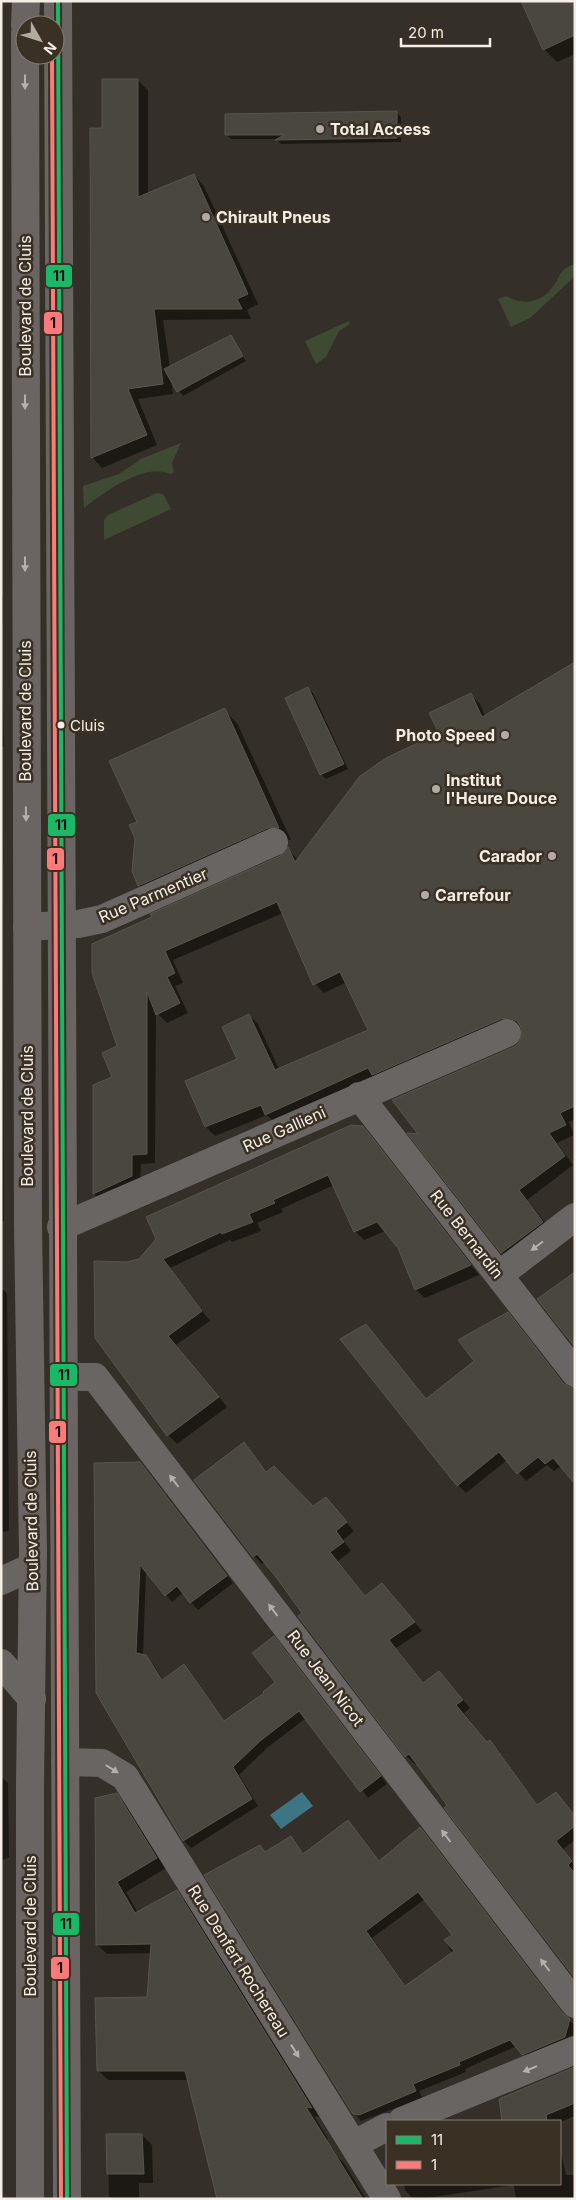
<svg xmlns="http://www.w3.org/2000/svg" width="576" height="2200" font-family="Inter,sans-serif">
  <rect width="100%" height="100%" fill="#352f29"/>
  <path fill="#3e4b32" d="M575,264v9l-3,6 -42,39 -19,9 -13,-28 8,-3c16,9 33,8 46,-8 9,-11 6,-19 23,-24z
    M349,321l1,3 -11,7 -13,26 -10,7 -11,-23z
    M181,443l-9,20 2,9 -4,2c-25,-12 -67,19 -86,34l-1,-22 36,-12 22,-15z
    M157,493l6,1 8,15 -67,31v-20l4,-5z"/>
  <path fill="#3c7683" d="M302,1792l11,14 -32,23 -11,-14z"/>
  <path fill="#0007" fill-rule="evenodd" d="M575,1v53l-18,8 -13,-13z
    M1,40l1,227 -1,1z
    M138,80l10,11v103l46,-19 10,11 54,118 -11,6 4,9 -88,1 7,48 60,-31 16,24 -63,35 -12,-17 2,15 -35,5 19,46 -55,23 -10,-11 11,-327z
    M396,112l5,5v25l-120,2 -5,-5h-45l-5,-5z
    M1,313l1,119h-1z
    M1,595l2,1v28h-2z
    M575,664v455l-6,3 5,13 -17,8 16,22 -46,35 25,31 -41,30 -9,-9 -81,-116 99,-93 4,-8 -1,-7 -4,-2 -9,1 -234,97 -9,-9 -52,21 -9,-9 33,-67 10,-45 9,9 21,45 90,-39 -22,-48 -23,11 -9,-9 -32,-71 -110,47 10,23 -8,3 13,27 -21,10 -11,-11 -1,151 -14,1 -1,21 -37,18 -9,-9v-108l20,-9 4,-30 -24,-74 187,-116 7,-8 10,11 143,-126 30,-39 9,9 5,12z
    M1,671l1,2 2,74h-3z
    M308,688l5,5 35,76 -22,10 -5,-5z
    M224,710l13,13 54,117h-10l-129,58 -13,-13 -1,-63z
    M1,800l1,1 2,420h-3z
    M362,1127l117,148 -54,23 -9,-8 -17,-42 -14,-17 -21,9 -9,-9 -21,-46 -53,24 2,3 -26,11 4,8 -29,11 -2,-2 -60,28 40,53 -34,24 51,62 -50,37 -9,-9 -41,-172 13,-3z
    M1,1288l6,5 2,238 -8,1z
    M507,1313l60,74 -5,79 -8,5 -7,-6 -21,16 -19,-21 -41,33 -8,-8 -92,-160 61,75 49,-39z
    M243,1444l24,28 46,35 13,-8 8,8 20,24 -11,9 8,11 -13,10 28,36 24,-5 32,39 -26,17 28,36 23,-3 23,27 -6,5 24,30 2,-1 8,8 40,56 17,-13 20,23v24l-12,9 12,17v110l-158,-214 -2,2 -9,-8 -106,-140 4,-3 -39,-51 -3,2 -8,-8z
    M140,1463l93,120 -35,27 -15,-17 -11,9 -26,-31 -3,85 10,8 11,17 20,-15 41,56 41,-29 11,-10 3,-39 107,140 -19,14 -62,-80 -39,30 -28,27 19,31 -67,42 -7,-7 -87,-149z
    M1,1776l7,7 1,74 -8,4z
    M116,1794l10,10 40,64 -40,24 12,21 39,-21 9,10 134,215 -6,-1 14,23 -60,23 66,-8 10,9 22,36h-148l-30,-119h-80l-10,-10 51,-72 3,-45 -45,1 -10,-9z
    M355,1829l25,33 40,-33 145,188 10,8 -3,19 -42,17 -13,-15 -52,23 1,3 -47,19 3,7 -61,23 -7,-8 -94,-266 6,6 25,-15 13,16zM425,1899l28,36 -8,6 8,13 -47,33 -34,-49z
    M575,2068v48l-15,6 -56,-1 -4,-21z
    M108,2135h34l10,10 1,38h-14v16h-30z
    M560,2148l6,27h9v24h-59l-2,-14 -94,14h-7l-8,-9 -1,-6h156z"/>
  <path fill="#4a4640" stroke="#59544e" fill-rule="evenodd" d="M521,1h54v34l-32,15z
    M102,79h36v118l56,-23 54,120 -11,5 5,10h-88l9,75 -35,5 19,46 -56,23 -1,-330h12z
    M397,111v27l-122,2 9,-5h-59v-21z
    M231,335l12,21 -66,36 -13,-23z
    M575,662v444l-15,7 6,12 -17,8 16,23 -46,34 24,32 -42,31 -94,-120 11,1 -26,-34 122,-53 5,-4 3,-8 -1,-8 -4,-6 -8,-3 -8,1 -129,56 -4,-7 -103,47 -4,-10 -56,22 -20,-46 52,-22 -15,-32 27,-13 26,56 93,-40 -28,-58 -27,13 -36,-83 -112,49 10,22 -8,4 13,26 -24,12 -9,-23v162l-15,1v21l-39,18v-109l19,-8 -10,-24 15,-7 -25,-73v-29l60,-27 -2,-3 130,-58 8,-9 7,15 65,-86 26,-18 53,-25 -10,-20 42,-20 11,24z
    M308,687l36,77 -24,11 -35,-77z
    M225,708l54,120h-11l-130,58 -6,-15 3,-33 -6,-13 8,-3 -28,-61z
    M351,1125l12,1 108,139 -56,25 -17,-42 -21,-26 -23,10 -26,-57 -55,25 2,3 -26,11 4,8 -31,12 -1,-2 -58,27 39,52 -34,25 51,61 -52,39 -72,-98 -1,-77 33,1 12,-3 17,-20 -10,-22z
    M575,1272v75l-38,-48z
    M508,1312l55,71 6,4 6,1v96l-22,-26 -8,6 -7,-7 -21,17 -18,-22 -42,34 -117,-147 26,-15 60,75 48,-38 -16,-21z
    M244,1442l22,30 8,-6 39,40 13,-9 21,25 -11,9 8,11 -14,10 35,44 17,-13 33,39 -26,18 34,43 16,-12 24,29 -7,5 31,37 3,-2 47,65 19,-13 19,24v10l-19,15 16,20 -4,4 7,9v104l-131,-170 3,-3 -38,-51 -4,3 -107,-141 4,-3 -26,-36 -19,-23 -4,3 -59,-77z
    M140,1462l87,114 -37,27 -13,-17 -12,10 -25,-31 -4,88 10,2 16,25 22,-16 40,57 40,-28 -1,-1 12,-10 -23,-29 22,-17 107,140 -21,16 -61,-81 -39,30 -27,26 19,32 -69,42 -87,-148 -2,-230z
    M117,1793l40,65 -40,24 18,31 42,-23 135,218 -6,-1 57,92h-146l-32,-128h-88l-2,-73 52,-1 4,-53 -55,1 -1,-147z
    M348,1820l31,41 41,-34 143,187 7,5 -5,18 -43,18 -12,-15 -51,22 1,3 -47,19 3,7 -57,24 -6,-1 -149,-239 56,-30 5,7 26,-16 12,18zM418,1892l34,43 -8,5 10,11 -49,35 -39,-55z
    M575,2067v36l-29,12 1,6h-45l-3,-22z
    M106,2134h36l2,40h-37z"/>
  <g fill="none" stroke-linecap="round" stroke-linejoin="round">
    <path stroke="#696563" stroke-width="28" d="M27,927l51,-3 24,-5 172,-77
      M359,1096l216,277
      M61,1227l446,-194
      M499,1275l76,-58
      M64,1377h31l480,627
      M1,1581l31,-14
      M1,1663l31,36
      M65,1762l37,1 23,14 262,422
      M402,2121l173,-71
      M354,2144l33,-17"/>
    <path stroke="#6a6562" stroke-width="28" d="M58,1l9,2198
      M25,25l1,-24
      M25,33l3,1191 5,328 -3,233v414"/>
    <defs>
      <path id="bus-1" d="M58,1l9,2198"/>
      <path id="bus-2" d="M52,55l9,2144"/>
    </defs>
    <use href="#bus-1" stroke="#3a3024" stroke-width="8"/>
    <use href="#bus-2" stroke="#3a3024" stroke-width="8"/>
    <use href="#bus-1" stroke="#1ab867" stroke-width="4"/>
    <use href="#bus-2" stroke="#fd7a7a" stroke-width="4"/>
  </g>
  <defs><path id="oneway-solid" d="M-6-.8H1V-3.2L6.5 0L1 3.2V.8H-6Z" transform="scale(1.25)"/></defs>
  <g fill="#b6b0ab">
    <use href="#oneway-solid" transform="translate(25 82) rotate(90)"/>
    <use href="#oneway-solid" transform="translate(25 402) rotate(90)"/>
    <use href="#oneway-solid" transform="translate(25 564) rotate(90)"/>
    <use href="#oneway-solid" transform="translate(26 814) rotate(89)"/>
    <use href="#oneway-solid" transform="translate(537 1246) rotate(143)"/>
    <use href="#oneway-solid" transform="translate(174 1481) rotate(-127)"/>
    <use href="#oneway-solid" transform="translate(273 1610) rotate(-127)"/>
    <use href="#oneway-solid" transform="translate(112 1769) rotate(32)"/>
    <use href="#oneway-solid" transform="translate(446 1836) rotate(-127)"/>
    <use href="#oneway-solid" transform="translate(545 1965) rotate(-127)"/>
    <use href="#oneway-solid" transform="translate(295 2051) rotate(58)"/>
    <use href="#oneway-solid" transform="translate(530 2069) rotate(158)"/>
  </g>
  <g fill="#b2aba4" stroke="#3a3024" stroke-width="2">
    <circle cx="320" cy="129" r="5"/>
    <circle cx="206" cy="217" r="5"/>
    <circle cx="505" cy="735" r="5"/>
    <circle cx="436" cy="789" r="5"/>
    <circle cx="552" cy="856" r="5"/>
    <circle cx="425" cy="895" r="5"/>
  </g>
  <circle fill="#f5eee6" stroke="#3a3024" stroke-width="2" cx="61" cy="725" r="4.5"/>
  <g text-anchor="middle" stroke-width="5" stroke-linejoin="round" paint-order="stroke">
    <g font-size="15" fill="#f5eee6" stroke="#3a3024" text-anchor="start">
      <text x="70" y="731">Cluis</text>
    </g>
    <g font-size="16" font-weight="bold" fill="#f5eee6" stroke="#3a3024" text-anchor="start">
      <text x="330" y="135">Total Access</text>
      <text x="216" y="223">Chirault Pneus</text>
      <text x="495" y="741" text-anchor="end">Photo Speed</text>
      <text x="446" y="786">Institut<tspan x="446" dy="18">l'Heure Douce</tspan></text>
      <text x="542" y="862" text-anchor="end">Carador</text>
      <text x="435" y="901">Carrefour</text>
    </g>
    <g font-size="16" fill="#f5eee6" stroke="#3a3024">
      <text transform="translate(25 306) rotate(-90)" y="6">Boulevard de Cluis</text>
      <text transform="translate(25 711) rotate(-90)" y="6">Boulevard de Cluis</text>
      <text transform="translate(153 895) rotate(-23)" y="6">Rue Parmentier</text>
      <text transform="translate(27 1116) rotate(-90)" y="6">Boulevard de Cluis</text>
      <text transform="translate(284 1129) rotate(-24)" y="6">Rue Gallieni</text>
      <text transform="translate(467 1234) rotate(52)" y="6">Rue Bernardin</text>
      <text transform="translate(31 1521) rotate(-91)" y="6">Boulevard de Cluis</text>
      <text transform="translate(326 1678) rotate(53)" y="6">Rue Jean Nicot</text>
      <text transform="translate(30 1926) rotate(-90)" y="6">Boulevard de Cluis</text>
      <text transform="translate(239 1961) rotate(58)" y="6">Rue Denfert Rochereau</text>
    </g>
  </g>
  <g stroke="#3a3024" stroke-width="2">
    <rect x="45" y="264" width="28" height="24" rx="5" fill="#1ab867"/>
    <rect x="43" y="311" width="20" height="24" rx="5" fill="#fd7a7a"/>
    <rect x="47" y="813" width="29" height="24" rx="5" fill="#1ab867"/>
    <rect x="46" y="847" width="19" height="24" rx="5" fill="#fd7a7a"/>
    <rect x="49" y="1363" width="29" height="24" rx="5" fill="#1ab867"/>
    <rect x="48" y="1420" width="19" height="24" rx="5" fill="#fd7a7a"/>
    <rect x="52" y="1912" width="28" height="24" rx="5" fill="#1ab867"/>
    <rect x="50" y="1956" width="20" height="24" rx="5" fill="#fd7a7a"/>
  </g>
  <g font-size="14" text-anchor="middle" font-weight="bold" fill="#111">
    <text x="59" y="281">11</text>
    <text x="53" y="328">1</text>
    <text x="61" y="830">11</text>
    <text x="55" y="864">1</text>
    <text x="64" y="1380">11</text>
    <text x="58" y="1437">1</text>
    <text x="66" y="1929">11</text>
    <text x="60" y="1973">1</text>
  </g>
  <rect width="576" height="2200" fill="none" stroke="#f5eee6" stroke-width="5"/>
  <rect x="386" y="2120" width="175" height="65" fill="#3a3024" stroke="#857c72"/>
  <rect x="396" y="2136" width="25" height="8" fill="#1ab867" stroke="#857c72"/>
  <text x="431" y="2145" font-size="15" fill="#f5eee6">11</text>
  <rect x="396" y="2161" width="25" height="8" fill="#fd7a7a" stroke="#857c72"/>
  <text x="431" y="2170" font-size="15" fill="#f5eee6">1</text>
  <g transform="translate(40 40) rotate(129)"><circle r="24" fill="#3a3024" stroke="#857c72"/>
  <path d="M0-4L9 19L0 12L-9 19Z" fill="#b2aba4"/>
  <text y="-8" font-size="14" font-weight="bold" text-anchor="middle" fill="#f5eee6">N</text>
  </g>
  <path d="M401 38v8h89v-8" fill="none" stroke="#f5eee6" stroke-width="2.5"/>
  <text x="408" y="38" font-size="15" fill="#f5eee6" stroke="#3a3024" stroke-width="4" paint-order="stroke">20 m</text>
</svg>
